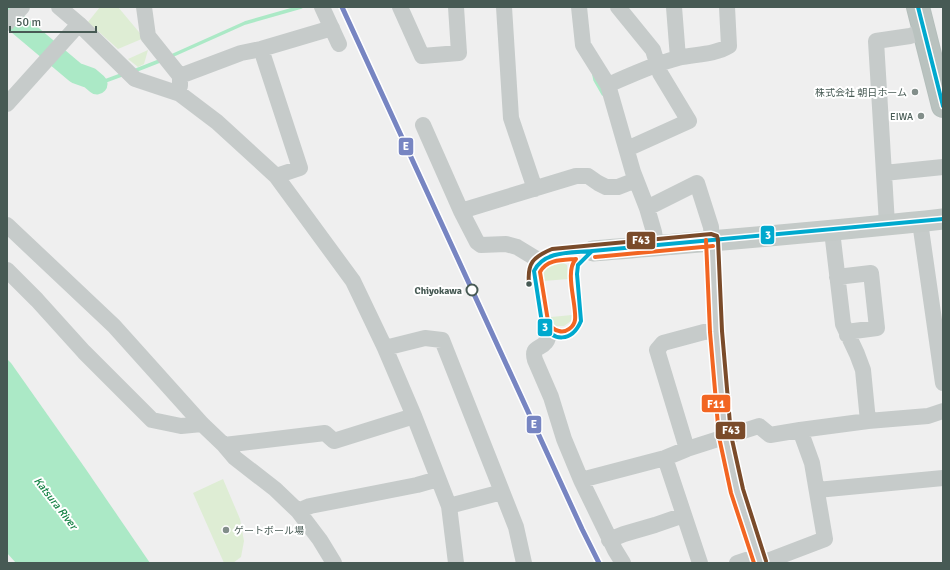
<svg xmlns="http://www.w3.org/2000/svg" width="950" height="570" font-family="Signika,'Noto Sans JP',sans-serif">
  <rect width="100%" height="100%" fill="#efefef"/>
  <path fill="#deedd4" d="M100,7h18l26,31 -26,11 -30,-27z
    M148,50l-4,14 -6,3 -10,-8z
    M562,262l5,3 1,14 -24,2 -2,-14 4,-4z
    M572,315l-1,6 -7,5h-8l-5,-4v-5z
    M223,479l17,40 4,22 -3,16 -8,6h-9l-31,-70z"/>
  <path fill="#abe9c6" d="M7,359l4,4 74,105 65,95h-134l-9,-10z"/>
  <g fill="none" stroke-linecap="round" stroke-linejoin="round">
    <path stroke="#abe9c6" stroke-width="3.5" d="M169,57l76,-34 56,-16
      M134,71l28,-11
      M594,75l1,5 8,14
      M97,84l27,-10"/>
    <path stroke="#abe9c6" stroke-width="21" d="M7,15l69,58 14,5 7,6"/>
    <defs>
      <path id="highway" d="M918,7l25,99"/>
    </defs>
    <use href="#highway" stroke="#b4bebb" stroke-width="24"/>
    <path stroke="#c6cbca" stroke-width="16" d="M59,7l20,17 56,55 45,15 37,28 59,54 77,105 32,67 29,68 35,90 7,57
      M144,7l4,29 32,40v10
      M322,7l17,37
      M400,7l22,49 37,-3 -3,-46
      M504,7l7,111 24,71
      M579,7l4,38 25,40
      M618,7l35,43 7,23 29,48 -62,28
      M674,7l4,51
      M7,23l15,-16
      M261,49l39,119 -24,8
      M180,76l61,-23 20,-4 71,-21
      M7,104l72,-80
      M423,125l38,86 16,31 4,3 25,-1 11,3 23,14
      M884,173l59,-6
      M647,208l50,-25 14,44 1,13 4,91 9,105 12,55 23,72
      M461,211l115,-35h12l10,7 8,4h12l18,-7
      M920,222l23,161
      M887,224l-11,-183 34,-5 14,-5
      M7,225l107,101 88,98 22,21 11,13 40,31 23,22 22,29 14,23
      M832,231l11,93 14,30 6,16 5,51
      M656,245l-2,-13 -7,-24 -14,-36 -25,-87c23,-10 46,-21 70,-27 18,-4 36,-3 51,-12l-2,-39
      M7,270l30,30 47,52 68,68 29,6 21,-2
      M837,277l34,-4 6,55 -23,3 -7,4
      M549,335c-1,2 -1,5 -3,7 -6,8 -15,4 -11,18l16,37 13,42 17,41 34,70 8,13
      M385,348l40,-10 17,2 74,187 8,36
      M224,445l101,-12 9,8 80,-25
      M687,449l-30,-99 6,-7 41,-11 12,-1
      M665,458l35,105
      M581,480l84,-22 22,-9 72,-23 11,9 30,-5 68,-9 60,-5 15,-5
      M817,490l126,-12
      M449,506l53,-14
      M298,511l12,-5 107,-21 21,-6
      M609,540l15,-6 31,-9 29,-10
      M737,563l21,-7
      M762,563l63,-24 -13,-76 -12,-33"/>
    <path stroke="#c4cac8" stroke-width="21" d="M593,251c117,-10 234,-19 350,-32"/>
    <use href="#highway" stroke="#b9c2bf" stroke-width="22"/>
    <defs>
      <path id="bus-1" d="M918,7l25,99
        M592,251l-14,14 -1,9 4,47c-9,21 -28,22 -39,2l-8,-52c10,-21 39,-18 58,-20z
        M592,251l351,-32"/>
      <path id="bus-2" d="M706,240l4,92 9,105 12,56 23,70
        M595,257l118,-11
        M576,259c-12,12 1,46 -1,61 -1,7 -9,13 -16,11 -6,-1 -9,-5 -11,-10l-8,-49c7,-13 23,-12 36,-13z"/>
      <path id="bus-3" d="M529,284c-2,-21 4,-27 23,-35l159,-15 6,2 1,4 4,91 9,104 12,54 23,72"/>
    </defs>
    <use href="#bus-1" stroke="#fff" stroke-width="7"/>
    <use href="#bus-2" stroke="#fff" stroke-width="7"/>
    <use href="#bus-3" stroke="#fff" stroke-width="7"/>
    <use href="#bus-1" stroke="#00a9ce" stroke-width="4"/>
    <use href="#bus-2" stroke="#f26522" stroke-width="4"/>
    <use href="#bus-3" stroke="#7a4b2a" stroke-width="4"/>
    <defs>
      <path id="rail-1" d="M342,7l240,522 17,34"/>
    </defs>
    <use href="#rail-1" stroke="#fff" stroke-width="8"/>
    <use href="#rail-1" stroke="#7785c2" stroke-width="5"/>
  </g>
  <g fill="#828e8a" stroke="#fff" stroke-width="1.5">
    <circle cx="915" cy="92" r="4"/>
    <circle cx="921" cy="116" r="4"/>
    <circle cx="226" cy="530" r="4"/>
  </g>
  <circle fill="#475a54" stroke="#fff" stroke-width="1.5" cx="529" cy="284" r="3.5"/>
  <circle fill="#fff" stroke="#475a54" stroke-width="2" cx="472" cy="290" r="5.5"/>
  <g text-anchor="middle" stroke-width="4" stroke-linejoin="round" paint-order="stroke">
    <g font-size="10" fill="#475a54" stroke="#fff" text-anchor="end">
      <text x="907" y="96">株式会社 朝日ホーム</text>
      <text x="913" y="120">EIWA</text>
      <text x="234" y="534" text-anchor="start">ゲートボール場</text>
    </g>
    <g font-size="10" font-weight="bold" fill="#475a54" stroke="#fff" text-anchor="end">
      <text x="462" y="294">Chiyokawa</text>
    </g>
    <g font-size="11" font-style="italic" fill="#158245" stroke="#fff">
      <text transform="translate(56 503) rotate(52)" y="4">Katsura River</text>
    </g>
  </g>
  <g stroke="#fff" stroke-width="1.5">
    <rect x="398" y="137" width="16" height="19" rx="4" fill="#7785c2"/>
    <rect x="760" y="225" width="15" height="20" rx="4" fill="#00a9ce"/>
    <rect x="626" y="231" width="30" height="19" rx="4" fill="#7a4b2a"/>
    <rect x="537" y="318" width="16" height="19" rx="4" fill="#00a9ce"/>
    <rect x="701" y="394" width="30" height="19" rx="4" fill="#f26522"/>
    <rect x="526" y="415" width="16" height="19" rx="4" fill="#7785c2"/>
    <rect x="715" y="421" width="31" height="19" rx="4" fill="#7a4b2a"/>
  </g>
  <g font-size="11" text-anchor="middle" font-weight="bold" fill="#fff">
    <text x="406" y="150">E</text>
    <text x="768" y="239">3</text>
    <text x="641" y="244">F43</text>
    <text x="545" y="331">3</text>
    <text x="716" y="408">F11</text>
    <text x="534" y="428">E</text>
    <text x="731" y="434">F43</text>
  </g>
  <rect width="950" height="570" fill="none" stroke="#475a54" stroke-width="16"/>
  <path d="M10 26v6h86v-6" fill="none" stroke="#475a54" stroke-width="2"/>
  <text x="16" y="26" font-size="12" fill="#475a54" stroke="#ffffff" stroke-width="3" paint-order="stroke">50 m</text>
</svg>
